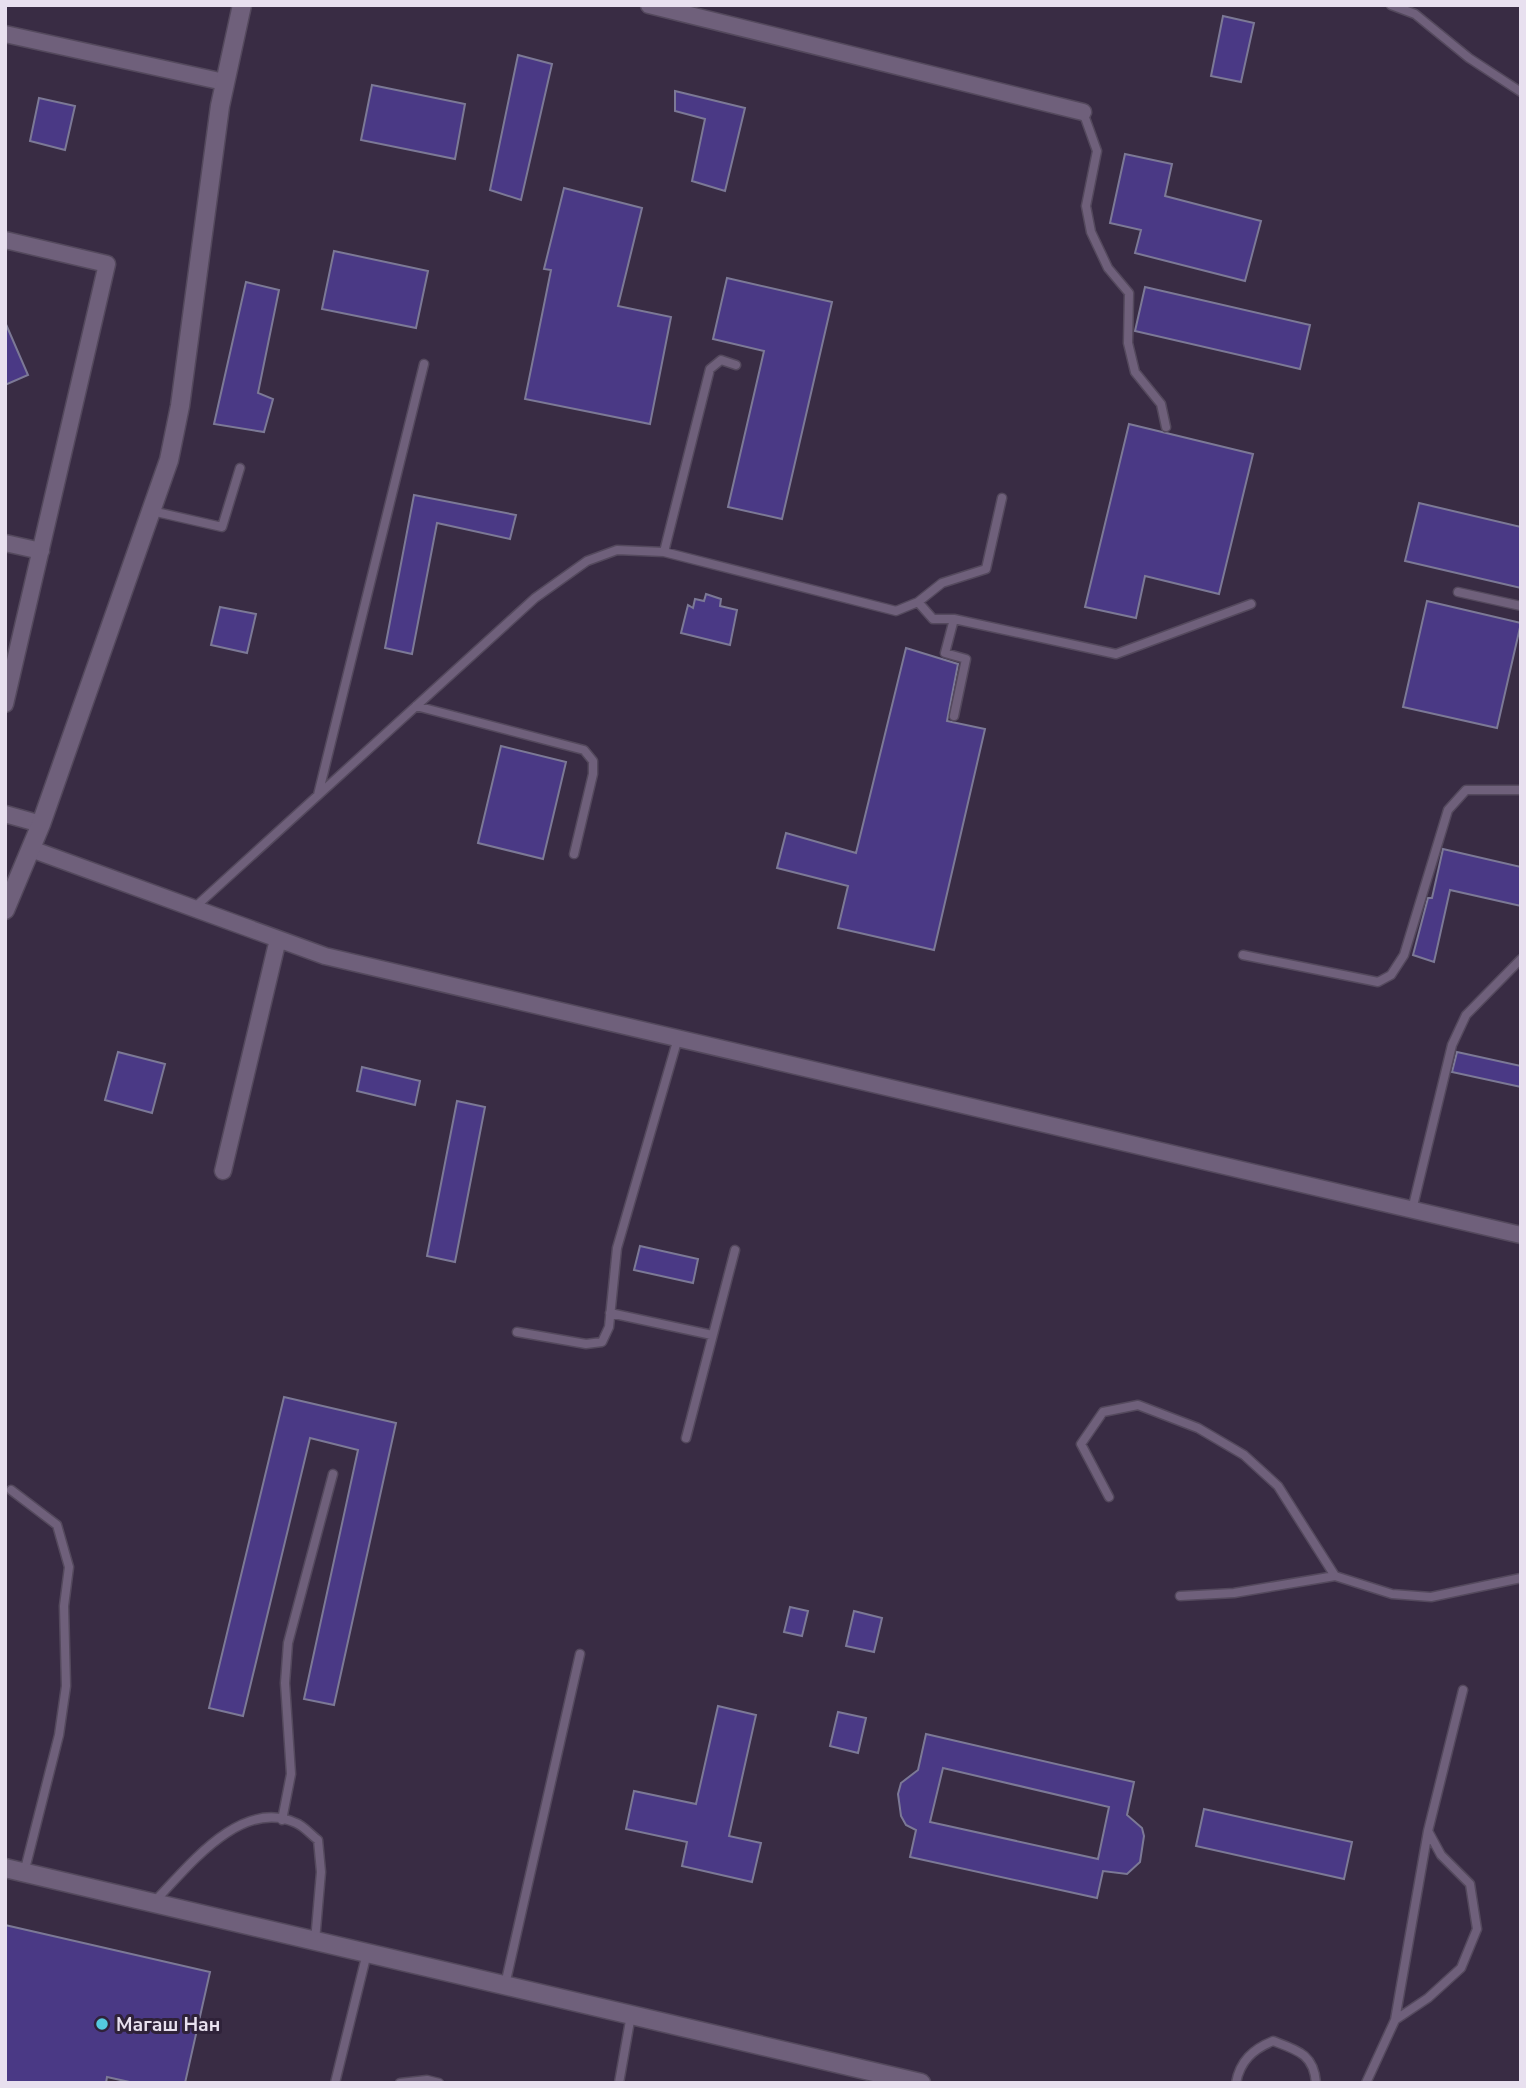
<svg xmlns="http://www.w3.org/2000/svg" width="1526" height="2088" font-family="'Nunito Sans',sans-serif">
  <rect width="100%" height="100%" fill="#392c44"/>
  <path fill="#4a3985" stroke="#7c7996" stroke-width="2" fill-rule="evenodd" d="M1223,16l31,7 -13,59 -30,-6z
    M518,55l34,9 -31,136 -31,-10z
    M372,85l93,19 -10,55 -94,-19z
    M675,91l70,17 -20,83 -33,-10 13,-62 -30,-8z
    M39,98l36,8 -10,44 -35,-9z
    M1125,154l47,10 -7,32 96,25 -16,60 -110,-28 6,-23 -31,-7z
    M564,188l78,20 -24,98 53,11 -21,107 -125,-25 26,-129 -7,-1z
    M334,251l94,20 -12,57 -94,-19z
    M727,278l105,24 -50,217 -54,-12 36,-156 -51,-12z
    M246,282l33,8 -21,103 15,6 -9,33 -50,-8z
    M1145,287l165,38 -10,44 -165,-38z
    M5,322l23,53 -23,10z
    M1129,424l124,30 -34,140 -74,-18 -9,42 -51,-11z
    M414,495l102,20 -6,24 -73,-16 -25,131 -27,-6z
    M1419,503l102,24v61l-116,-27z
    M706,594l15,5 -1,7 17,4 -7,35 -49,-12 7,-28 5,3 2,-9 9,2z
    M1427,601l94,22 -24,105 -94,-21z
    M220,607l36,7 -9,39 -36,-8z
    M906,648l52,16 -11,57 38,8 -51,221 -96,-22 10,-42 -71,-18 9,-35 70,20z
    M501,746l65,16 -23,97 -65,-16z
    M1443,849l78,18v39l-71,-16 -16,72 -21,-7 15,-57h4z
    M118,1052l47,12 -13,49 -47,-13z
    M1457,1052l64,14v21l-69,-15z
    M362,1067l58,14 -5,24 -58,-14z
    M457,1101l28,6 -30,155 -28,-6z
    M640,1246l58,13 -5,24 -59,-13z
    M284,1397l112,26 -62,282 -30,-6 54,-249 -48,-12 -67,278 -34,-8z
    M790,1607l18,4 -6,25 -18,-4z
    M854,1611l28,7 -8,34 -28,-6z
    M718,1706l38,9 -27,121 32,7 -9,39 -70,-16 5,-24 -61,-13 8,-38 62,13z
    M838,1712l28,6 -8,35 -28,-7z
    M926,1734l208,48 -7,33 15,13 2,8 -4,26 -13,12 -24,-3 -6,27 -187,-41 6,-27 -10,-5 -5,-9 -3,-22 3,-11 17,-13zM943,1768l166,39 -11,52 -168,-37z
    M1204,1809l148,33 -8,37 -148,-33z
    M5,1925l205,47 -25,111h-51l-27,-6 -1,6h-101z"/>
  <g fill="none" stroke-linecap="round" stroke-linejoin="round">
    <defs>
      <path id="lane" d="M1391,5l24,9 54,44 52,34
        M1083,112l14,39 -11,55 5,26 17,36 21,25 -1,50 7,29 26,32 5,23
        M152,511l70,16 18,-59
        M664,552l46,-183 11,-9 15,5
        M1458,592l63,14
        M918,602l24,-19 44,-14 16,-71
        M954,619l-9,34 21,6 -12,57
        M416,706l168,44 9,11v13l-19,80
        M318,795l106,-431
        M194,908l341,-310 52,-37 30,-11 47,2 232,59 22,-9 15,17h21l162,35 135,-50
        M1243,955l135,27 13,-7 13,-20 44,-145 18,-20h55
        M1412,1210l40,-165 14,-30 55,-56
        M610,1313l102,22
        M517,1332l69,12 16,-2 7,-15 8,-79 61,-210
        M686,1438l49,-188
        M11,1490l46,35 12,42 -5,39 2,80 -7,49 -35,138
        M1109,1497l-28,-53 22,-32 35,-7 60,23 46,27 34,31 57,90 57,18 39,3 90,-19
        M1180,1596l54,-3 101,-17
        M282,1820l9,-46 -6,-91 3,-40 45,-169
        M155,1901c33,-34 86,-104 141,-78 8,3 15,12 22,17l3,32 -6,69
        M505,1985l75,-331
        M1395,2020l33,-189
        M335,2083l32,-130
        M400,2083l27,-3 12,3
        M619,2083l12,-68
        M1236,2083c4,-22 17,-34 37,-42 24,9 41,13 43,42
        M1366,2083l29,-63 33,-22 33,-30 16,-39 -7,-45 -29,-29 -13,-24 35,-141"/>
      <path id="street" d="M649,5l434,107
        M5,34l219,48
        M5,240l102,24 -102,440
        M5,543l36,8
        M5,814l36,10
        M31,849l294,107 1196,279
        M223,1171l55,-232"/>
      <path id="secondary" d="M5,910l36,-86 128,-364 11,-54 40,-300 22,-101
        M5,1868l916,215"/>
    </defs>
    <use href="#lane" stroke="#54495d" stroke-width="11"/>
    <use href="#street" stroke="#54495d" stroke-width="19"/>
    <use href="#secondary" stroke="#54495d" stroke-width="21"/>
    <use href="#lane" stroke="#6f607b" stroke-width="8"/>
    <use href="#street" stroke="#6f607b" stroke-width="16"/>
    <use href="#secondary" stroke="#6f607b" stroke-width="18"/>
  </g>
  <circle fill="#54cade" stroke="#2f2239" stroke-width="2.5" cx="102" cy="2024" r="7"/>
  <g text-anchor="middle" stroke-width="6" stroke-linejoin="round" paint-order="stroke">
    <g font-size="19" font-weight="bold" fill="#e8e0ef" stroke="#2f2239" text-anchor="start">
      <text x="116" y="2031">Магаш Нан</text>
    </g>
  </g>
  <rect width="1526" height="2088" fill="none" stroke="#e8e0ef" stroke-width="14"/>
</svg>
